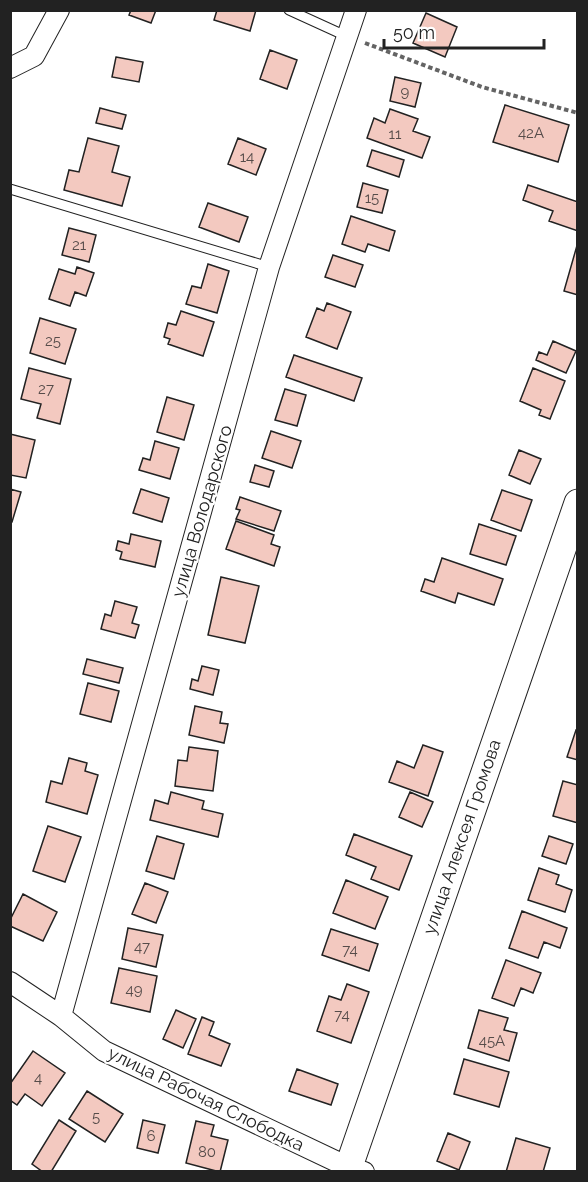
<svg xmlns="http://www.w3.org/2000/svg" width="588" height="1182" font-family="Raleway,sans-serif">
  <rect width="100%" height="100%" fill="#fff"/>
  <path fill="#f3c9c0" stroke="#222" stroke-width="1.5" d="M131,10h25l-5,13 -22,-8z
    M217,10h39l-6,21 -36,-11z
    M426,13l31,14 -12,30 -32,-14z
    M270,50l27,10 -10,29 -27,-10z
    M116,57l27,5 -4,20 -27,-5z
    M395,77l26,6 -6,24 -25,-6z
    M505,105l64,20 -11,37 -65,-20z
    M100,108l26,7 -4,14 -26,-6z
    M390,109l28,10 -5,12 17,6 -8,21 -55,-20 7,-20 11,5z
    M88,138l31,8 -7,26 18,5 -8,29 -58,-16 5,-20 10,2z
    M238,138l28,11 -10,26 -28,-11z
    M372,150l32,10 -5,17 -32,-11z
    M363,183l25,7 -6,23 -25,-6z
    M528,185l50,17v29l-29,-10 4,-10 -30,-11z
    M208,203l40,14 -9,25 -40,-15z
    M351,216l44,15 -6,20 -21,-7 -3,8 -23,-8z
    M69,228l27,7 -7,27 -27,-7z
    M578,242v53l-14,-4z
    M333,255l30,10 -8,22 -30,-10z
    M208,264l21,7 -12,42 -31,-9 6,-18 9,2z
    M77,267l17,6 -8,23 -11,-4 -5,14 -21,-7 10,-30 16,5z
    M327,303l24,9 -14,37 -31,-12 11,-29 7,3z
    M181,311l33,11 -11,34 -35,-12 2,-5 -6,-2 4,-14 8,2z
    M40,318l36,11 -11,35 -35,-11z
    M553,341l23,10 -10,22 -30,-13 3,-8 8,3z
    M294,355l68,23 -8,23 -68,-24z
    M29,368l42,11 -11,45 -23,-6 4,-14 -20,-5z
    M533,368l32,13 -15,38 -11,-4 2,-5 -21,-9z
    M285,389l21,6 -9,31 -22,-6z
    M167,397l27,8 -10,35 -27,-8z
    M271,431l30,10 -9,27 -30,-10z
    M10,434l25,6 -9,38 -16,-3z
    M155,441l24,7 -9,31 -31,-9 4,-12 7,2z
    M519,450l22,9 -11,25 -21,-9z
    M255,465l19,6 -5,16 -19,-5z
    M10,489l11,3 -9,30h-2z
    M141,489l28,9 -7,24 -29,-9z
    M502,490l30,10 -11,31 -30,-11z
    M240,497l41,14 -7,20 -38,-12 4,-9 -4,-1z
    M236,521l38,14 -3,9 9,3 -6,19 -48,-17z
    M479,524l37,12 -10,29 -36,-11z
    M131,534l30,7 -6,26 -35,-8 2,-7 -6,-2 2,-9 11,3z
    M442,558l61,21 -9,26 -36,-12 -3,10 -34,-12 4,-12 9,3z
    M221,577l38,9 -14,57 -37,-8z
    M115,601l22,6 -5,16 7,2 -4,13 -34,-9 4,-15 6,2z
    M87,659l36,9 -4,15 -36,-9z
    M202,666l17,4 -6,25 -23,-6 2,-10 6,2z
    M88,683l31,8 -8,31 -31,-8z
    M195,706l27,6 -2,11 8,1 -4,19 -35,-8z
    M576,730l2,1v29l-11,-3z
    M423,745l20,7 -15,44 -39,-14 8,-21 17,7z
    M189,747l29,4 -5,40 -38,-5 3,-26 9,1z
    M69,758l18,5 -2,8 13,4 -11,39 -41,-12 5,-21 11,3z
    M563,781l15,4v38l-25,-7z
    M171,792l33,9 -2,8 21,5 -5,23 -68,-17 5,-20 13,4z
    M410,792l23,10 -11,25 -23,-10z
    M48,826l33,11 -16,45 -32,-11z
    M354,834l58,22 -13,34 -28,-11 5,-12 -30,-12z
    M157,836l27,8 -10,35 -28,-8z
    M549,836l24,8 -7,20 -24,-8z
    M539,868l20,7 -3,9 16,6 -7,22 -37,-12z
    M346,880l42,17 -13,32 -42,-16z
    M145,883l23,9 -12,31 -24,-9z
    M23,894l34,18 -14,29 -33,-15v-6z
    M522,911l45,17 -7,20 -16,-6 -6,16 -29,-10z
    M128,928l35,7 -7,32 -34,-8z
    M331,929l47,15 -9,27 -47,-16z
    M506,960l35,13 -8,20 -12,-5 -7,18 -22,-8z
    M119,968l38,8 -7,36 -39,-9z
    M347,984l22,8 -18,51 -34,-12 12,-35 12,4z
    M176,1010l20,9 -13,29 -20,-9z
    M479,1010l29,8 -4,12 13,3 -8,28 -41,-13z
    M202,1017l12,5 -5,13 21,9 -9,22 -33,-12z
    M33,1051l32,22 -23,33 -17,-12 -8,11 -7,-5v-16z
    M464,1059l45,13 -10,35 -45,-13z
    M297,1069l41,15 -7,21 -42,-14z
    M87,1091l36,23 -18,28 -36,-23z
    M59,1120l17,11 -25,41h-8l-11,-8z
    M143,1120l22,5 -7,28 -21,-5z
    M196,1121l18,4 -3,11 17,4 -8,32 -34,-9z
    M448,1133l22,9 -11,28 -22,-9z
    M516,1138l34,10 -7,24h-37z"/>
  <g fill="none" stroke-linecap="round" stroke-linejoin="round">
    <defs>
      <path id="lane" d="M289,10l57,26
        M10,189l259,78"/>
      <path id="street" d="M10,68l24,-12 25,-46
        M10,982l51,34 43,35 244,116 16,5
        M61,1016l208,-749 87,-257"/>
      <path id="secondary" d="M347,1172l231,-669"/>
    </defs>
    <use href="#lane" stroke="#222" stroke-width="11"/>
    <use href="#street" stroke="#222" stroke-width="22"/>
    <use href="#secondary" stroke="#222" stroke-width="29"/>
    <path stroke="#646464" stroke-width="4" stroke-dasharray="4.5 3" stroke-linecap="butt" d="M365,43l117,44 96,26"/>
    <use href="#lane" stroke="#fff" stroke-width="9"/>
    <use href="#street" stroke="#fff" stroke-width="20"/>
    <use href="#secondary" stroke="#fff" stroke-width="27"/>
  </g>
  <g text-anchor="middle" stroke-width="4.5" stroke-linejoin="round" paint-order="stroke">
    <g font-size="15" fill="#564c4a">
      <text x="405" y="97">9</text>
      <text x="531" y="138">42А</text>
      <text x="395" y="139">11</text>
      <text x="247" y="162">14</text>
      <text x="372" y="203">15</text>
      <text x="79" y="250">21</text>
      <text x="53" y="346">25</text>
      <text x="46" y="394">27</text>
      <text x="142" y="952">47</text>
      <text x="350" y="955">74</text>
      <text x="134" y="995">49</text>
      <text x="342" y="1020">74</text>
      <text x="492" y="1046">45А</text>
      <text x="38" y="1083">4</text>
      <text x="96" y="1122">5</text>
      <text x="151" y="1141">6</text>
      <text x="207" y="1157">80</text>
    </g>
    <g font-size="18" fill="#222" stroke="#fff">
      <text transform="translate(202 511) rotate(-74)" y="6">улица Володарского</text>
      <text transform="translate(462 837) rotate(-71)" y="6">улица Алексея Громова</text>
      <text transform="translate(206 1099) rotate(26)" y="6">улица Рабочая Слободка</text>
    </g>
  </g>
  <rect width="588" height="1182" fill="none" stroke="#222222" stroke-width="24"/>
  <path d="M384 39v9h160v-9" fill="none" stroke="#222222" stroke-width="3"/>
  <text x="393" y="39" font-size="18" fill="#222222" stroke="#ffffff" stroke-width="4.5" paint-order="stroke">50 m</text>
</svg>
